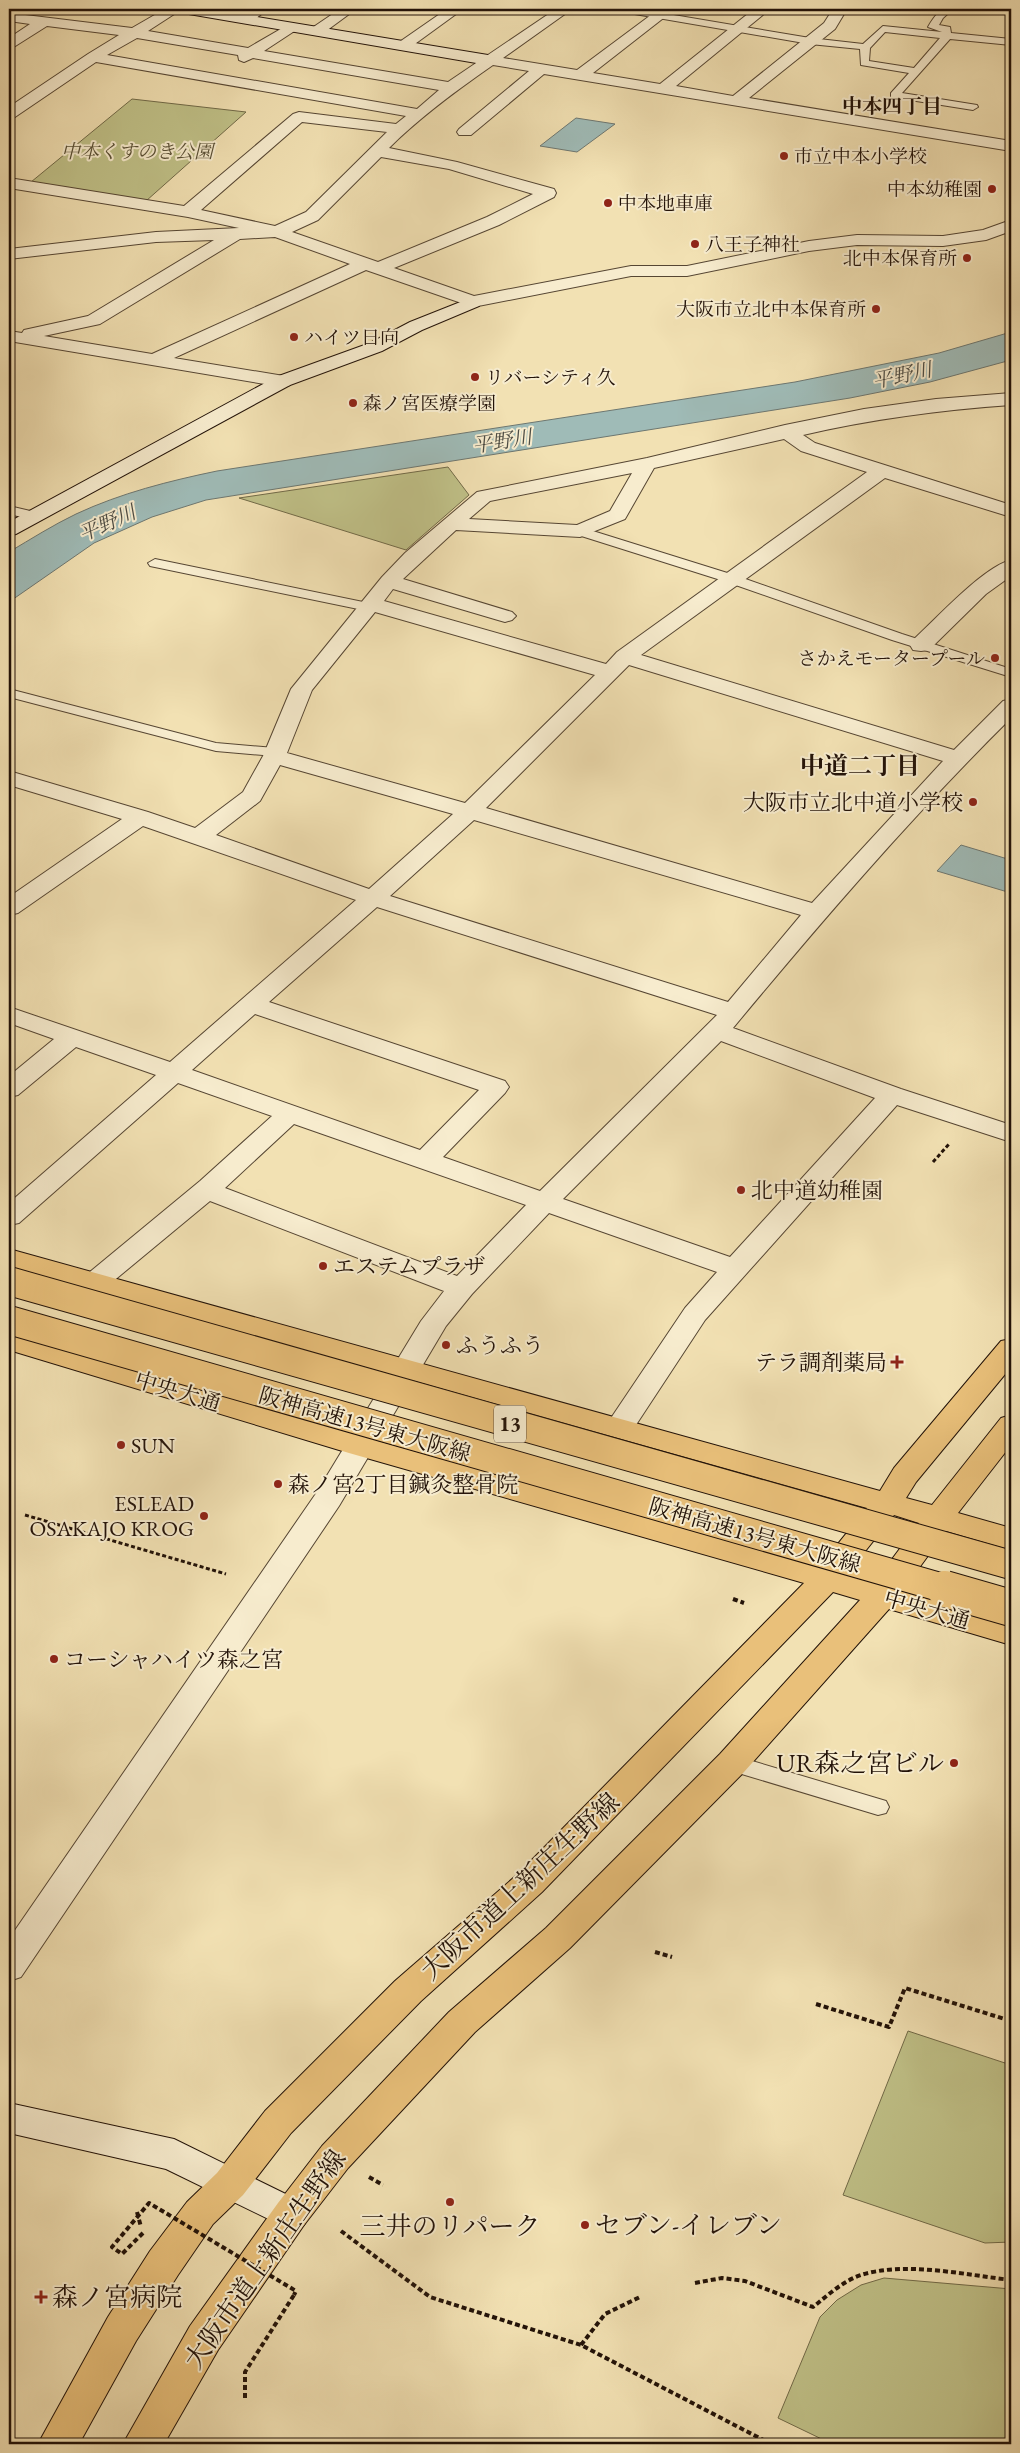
<svg xmlns="http://www.w3.org/2000/svg" width="1020" height="2453" font-family="'EB Garamond','Noto Serif JP',serif">
  <rect width="100%" height="100%" fill="#f2e1b3"/>
  <filter id="stains"><feTurbulence type="fractalNoise" baseFrequency=".004" numOctaves="4"/><feColorMatrix values="0 0 0 0 .2 0 0 0 0 .09 0 0 0 0 .02 0 0 0 .5 -.17"/></filter>
  <radialGradient id="worn" r=".72"><stop offset=".6" stop-color="#630" stop-opacity="0"/><stop offset="1" stop-color="#630" stop-opacity=".3"/></radialGradient>
  <path fill="#c0c188" stroke="#716a48" d="M132,99l114,13 -100,89 -115,-19z
    M448,467l21,28 -63,55 -167,-52z
    M908,2031l103,34v177l-26,1 -142,-48z
    M884,2278l127,11v155h-179l-54,-26 42,-101 17,-17 24,-15z"/>
  <path fill="#9fbbb7" stroke="#6d7771" d="M576,118l39,6 -38,28 -37,-6z
    M1011,332v28l-81,22 -80,16 -644,102 -54,17 -58,26 -85,59v-50c22,-13 44,-27 67,-38 45,-21 93,-33 141,-43l578,-89 144,-29z
    M961,845l50,15v33l-74,-22z"/>
  <g fill="none" stroke-linecap="round" stroke-linejoin="round">
    <defs>
      <path id="lane" d="M618,9h20l172,29 53,6 20,-18 59,6 -14,-5c7,-12 11,-18 25,-18l-10,9 -4,7 11,2 1,6 60,6v6l-61,-6 -48,54 75,12 1,2 -5,3 -82,-13v-4l18,-20 -48,-8 -1,-16 -50,-5 -187,-32zM885,32l55,6 -26,30 -45,-7 1,-13z
        M9,506l30,7 1,3 -6,4 -25,-6z
        M580,527l157,49 165,58 109,35v8l-119,-37 -165,-58 -152,-48 -1,-3z
        M155,559l213,44 7,4 -7,4 -218,-45 -2,-3z
        M9,689l207,54 59,5 7,4 -7,4 -59,-5 -207,-54z
        M732,1755l154,46 3,6 -3,6 -8,2 -153,-46 -4,-6 4,-6z"/>
      <path id="street" d="M165,9h17l-34,22 100,17 43,-25 7,4 -2,3 -32,21 184,31 108,-73h16l-69,49 74,12 82,-61h16l-82,64 67,11 94,-75h16l-94,77 57,10 91,-73 9,-14h14l-12,20 -86,69 262,43v10l-467,-77 -73,61h-12l-2,-3 2,-3 70,-58 -36,-6c-36,25 -73,52 -104,83l68,14 97,27 2,4 -2,4 -55,28 -105,43 80,28 157,-30h56l122,-25 48,-6 86,1 40,-6 28,-10v11l-25,9 -43,6 -86,-1 -48,6 -122,25h-56l-158,31 -107,-37 -192,88 116,19 2,4 -2,4 -7,2 -274,-46v-10l13,2 2,-3 64,-14 126,-76 -58,2 -147,17v-10l147,-17 83,-4 -51,-11 -179,-29v-10l175,28 109,-92 6,-2 97,12 10,-8 -310,-54 -81,55 -6,2v-12l79,-53 31,-19 -72,-9 -38,24v-12l21,-14 -21,-3v-8l123,15zM137,38l101,17 1,5 5,2 9,-4 186,32 -22,19 -310,-54zM302,122l85,10 -81,80 -31,14 -74,-16zM381,157l68,12 84,25 -46,23 -109,45 -86,-30 26,-12zM275,237l75,27 -198,90 -108,-18 56,-12 140,-85z
        M251,9h17l-17,13h-10l-2,-3z
        M340,9h16l-34,25h-10l-2,-3 2,-3z
        M447,9h16l-55,40h-10l-3,-3 3,-3z
        M1011,393v12c-71,5 -139,14 -208,30l12,8 196,62v12l-126,-39 -244,177 313,95 49,-49 8,-2v19c-99,98 -190,204 -278,310l168,61 110,36v17l-114,-37 -192,215 -75,114 -10,3 -10,-3 -5,-7 80,-119 32,-36 -168,-59 -77,81 -26,32 -107,180 -318,471 -12,4v-42l308,-447 104,-171 23,-30 -234,-90 -105,87 -10,3 -10,-3 -4,-6 4,-6 115,-95 72,-65 -94,-33 -159,140 -10,2v-22l147,-128 -80,-28 -58,48 -9,2v-21l45,-37 -45,-16v-16l161,55 186,-162 -213,-74 -125,87 -9,2v-18l113,-78 -113,-34v-14l139,41 47,16 48,-36 20,-36 28,-67 91,-112 23,-24 72,-61 170,-34 138,-33 79,-16 72,-10zM784,439l17,12 66,21 -250,180 -11,12 -222,-63 9,-12 105,31 7,2 7,-2 4,-4 -4,-4 -109,-33 53,-49 124,7 45,-18 29,-51zM632,473l-22,38 -33,14 -108,-6 21,-18zM375,612l220,63 -130,128 -178,-50 25,-63zM629,665l314,96 -131,142 -326,-95zM280,765l173,49 -84,75 -153,-54 44,-34zM474,820l327,95 -73,87 -338,-106zM377,907l340,108 -177,176 -97,-34 62,-64 4,-6 -4,-6 -236,-79zM255,1014l224,76 -59,60 -228,-80zM721,1041l154,57 -145,159 -167,-58zM294,1124l232,81 -69,71 -232,-88z
        M1011,560v16l-25,18 -57,56 -8,1 -8,-1 -3,-5 3,-5c23,-21 70,-73 98,-80z"/>
      <path id="secondary" d="M176,9h32l280,46 8,5 -8,5 -305,-52 -5,-1z
        M473,297l6,1 3,4 -3,4 -57,24 -40,21 -92,34 -274,149 -7,2v-14l267,-145 94,-34 40,-21z
        M9,2103l165,36 130,64 6,11 -6,11 -13,5 -125,-61 -157,-36z"/>
      <path id="primary" d="M9,1249l871,242 14,-23 107,-127 10,-2v28l-95,115 -10,16 26,7 69,-87 10,-3v30l-53,68 53,15v22l-65,-19 -43,59 108,33v22l-122,-36 -145,163 -174,176 -95,84 -127,136 -44,57 -86,125 -54,94h-41l67,-118 88,-123 44,-57 127,-134 97,-84 174,-174 140,-154 -27,-8 -291,300 -121,109 -130,132 -48,62 -30,29 -35,51 -42,66 -57,103h-41l70,-127 42,-66 37,-49 30,-29 48,-62 130,-130 123,-107 286,-291 -455,-130 -340,-103v-19l362,108 449,127 47,-58 -858,-241zM894,1515l25,8 -44,59 -28,-8z"/>
    </defs>
    <use href="#lane" stroke="#564633" stroke-width="2"/>
    <use href="#street" stroke="#564633" stroke-width="2"/>
    <use href="#secondary" stroke="#221208" stroke-width="2"/>
    <use href="#primary" stroke="#221208" stroke-width="2"/>
    <path stroke="#221208" stroke-width="3" stroke-dasharray="4 2.5" stroke-linecap="butt" d="M933,1162l16,-18
      M25,1515l201,59"/>
    <path stroke="#221208" stroke-width="4" stroke-dasharray="5 3" stroke-linecap="butt" d="M733,1599l11,4
      M655,1952l17,5
      M816,2004l73,23 16,-39 106,33
      M369,2177l14,8
      M137,2212l4,15
      M341,2231l89,66 151,48 190,99
      M695,2283l27,-5 23,3 68,26c15,-12 30,-26 48,-32 44,-14 105,0 150,5
      M581,2345l24,-31 35,-17
      M245,2398v-26l49,-77"/>
    <use href="#lane" fill="#f7ecce" fill-rule="evenodd"/>
    <use href="#street" fill="#f7ecce" fill-rule="evenodd"/>
    <use href="#secondary" fill="#f7ecce" fill-rule="evenodd"/>
    <use href="#primary" fill="#e9c07a" fill-rule="evenodd"/>
    <defs>
      <path id="highway-bridge-far1" d="M9,1281l1002,284
        M9,1320l941,270"/>
      <path id="highway-bridge" d="M945,1589l66,19"/>
    </defs>
    <use href="#highway-bridge-far1" stroke="#221208" stroke-width="30" stroke-linecap="butt"/>
    <use href="#highway-bridge" stroke="#221208" stroke-width="38" stroke-linecap="butt"/>
    <path stroke="#221208" stroke-width="4" stroke-dasharray="5 3" stroke-linecap="butt" d="M143,2233l-21,21 -10,-7 37,-44 147,88 -2,4"/>
    <use href="#highway-bridge-far1" stroke="#e9c07a" stroke-width="28"/>
    <use href="#highway-bridge" stroke="#e9c07a" stroke-width="36"/>
  </g>
  <g fill="#8f2418" stroke="#f7ecce" stroke-width="2">
    <circle cx="784" cy="156" r="5"/>
    <circle cx="992" cy="189" r="5"/>
    <circle cx="608" cy="203" r="5"/>
    <circle cx="695" cy="244" r="5"/>
    <circle cx="967" cy="258" r="5"/>
    <circle cx="876" cy="309" r="5"/>
    <circle cx="294" cy="337" r="5"/>
    <circle cx="475" cy="377" r="5"/>
    <circle cx="353" cy="403" r="5"/>
    <circle cx="995" cy="658" r="5"/>
    <circle cx="973" cy="802" r="5"/>
    <circle cx="741" cy="1190" r="5"/>
    <circle cx="323" cy="1266" r="5"/>
    <circle cx="446" cy="1345" r="5"/>
    <path d="M894.5 1354.5h5v5h5v5h-5v5h-5v-5h-5v-5h5z"/>
    <circle cx="121" cy="1445" r="5"/>
    <circle cx="278" cy="1484" r="5"/>
    <circle cx="204" cy="1516" r="5"/>
    <circle cx="54" cy="1659" r="5"/>
    <circle cx="954" cy="1763" r="5"/>
    <circle cx="450" cy="2202" r="5"/>
    <circle cx="585" cy="2225" r="5"/>
    <path d="M38.5 2289.5h5v5h5v5h-5v5h-5v-5h-5v-5h5z"/>
  </g>
  <g text-anchor="middle" stroke-width="4" stroke-linejoin="round" paint-order="stroke">
    <g font-size="19" font-style="italic" fill="#594f35" stroke="#f7ecce">
      <text x="137" y="158">中本くすのき公園</text>
    </g>
    <g font-size="19" fill="#221208" stroke="#f7ecce" text-anchor="start">
      <text x="794" y="163">市立中本小学校</text>
      <text x="982" y="196" text-anchor="end">中本幼稚園</text>
      <text x="618" y="210">中本地車庫</text>
      <text x="705" y="251">八王子神社</text>
      <text x="957" y="265" text-anchor="end">北中本保育所</text>
      <text x="866" y="316" text-anchor="end">大阪市立北中本保育所</text>
      <text x="304" y="344">ハイツ日向</text>
      <text x="485" y="384">リバーシティ久</text>
      <text x="363" y="410">森ノ宮医療学園</text>
      <text x="985" y="665" text-anchor="end">さかえモータープール</text>
    </g>
    <g font-size="20" font-weight="bold" fill="#221208" stroke="#f7ecce">
      <text x="892" y="113">中本四丁目</text>
    </g>
    <g font-size="20" font-style="italic" fill="#4e4d45" stroke="#f7ecce">
      <text transform="translate(902 375) rotate(-12)" y="7">平野川</text>
      <text transform="translate(502 441) rotate(-9)" y="7">平野川</text>
      <text transform="translate(107 523) rotate(-24)" y="7">平野川</text>
    </g>
    <rect fill="#f7ecce" stroke="#625343" stroke-width="1" x="494" y="1405.5" width="32" height="37" rx="4"/>
    <g font-size="21" font-weight="bold" fill="#221208">
      <text x="510" y="1431">13</text>
    </g>
    <g font-size="22" fill="#221208" stroke="#f7ecce" text-anchor="start">
      <text x="963" y="810" text-anchor="end">大阪市立北中道小学校</text>
      <text x="751" y="1198">北中道幼稚園</text>
      <text x="333" y="1274">エステムプラザ</text>
      <text x="456" y="1353">ふうふう</text>
      <text x="887" y="1370" text-anchor="end">テラ調剤薬局</text>
      <text x="131" y="1453">SUN</text>
      <text x="288" y="1492">森ノ宮2丁目鍼灸整骨院</text>
      <text x="194" y="1511" text-anchor="end">ESLEAD<tspan x="194" dy="25">OSAKAJO KROG</tspan></text>
      <text x="64" y="1667">コーシャハイツ森之宮</text>
    </g>
    <g font-size="22" fill="#221208" stroke="#f7ecce">
      <text transform="translate(178 1391) rotate(17)" y="8">中央大通</text>
      <text transform="translate(365 1424) rotate(16)" y="8">阪神高速13号東大阪線</text>
      <text transform="translate(755 1535) rotate(16)" y="8">阪神高速13号東大阪線</text>
      <text transform="translate(927 1609) rotate(16)" y="8">中央大通</text>
    </g>
    <g font-size="24" font-weight="bold" fill="#221208" stroke="#f7ecce">
      <text x="860" y="774">中道二丁目</text>
    </g>
    <g font-size="26" fill="#221208" stroke="#f7ecce" text-anchor="start">
      <text x="944" y="1772" text-anchor="end">UR森之宮ビル</text>
      <text x="595" y="2234">セブン-イレブン</text>
      <text x="450" y="2235" text-anchor="middle">三井のリパーク</text>
      <text x="52" y="2306">森ノ宮病院</text>
    </g>
    <g font-size="26" fill="#221208" stroke="#f7ecce">
      <text transform="translate(520 1886) rotate(-43)" y="9">大阪市道上新庄生野線</text>
      <text transform="translate(265 2259) rotate(-55)" y="9">大阪市道上新庄生野線</text>
    </g>
  </g>
  <rect width="1020" height="2453" fill="none" stroke="#f2e1b3" stroke-width="30"/>
  <rect x="10" y="10" width="1000" height="2433" fill="none" stroke="#221208" stroke-width="2.5"/>
  <rect x="15" y="15" width="990" height="2423" fill="none" stroke="#221208"/>
  <rect width="100%" height="100%" filter="url(#stains)"/>
  <rect width="100%" height="100%" fill="url(#worn)"/>
</svg>
